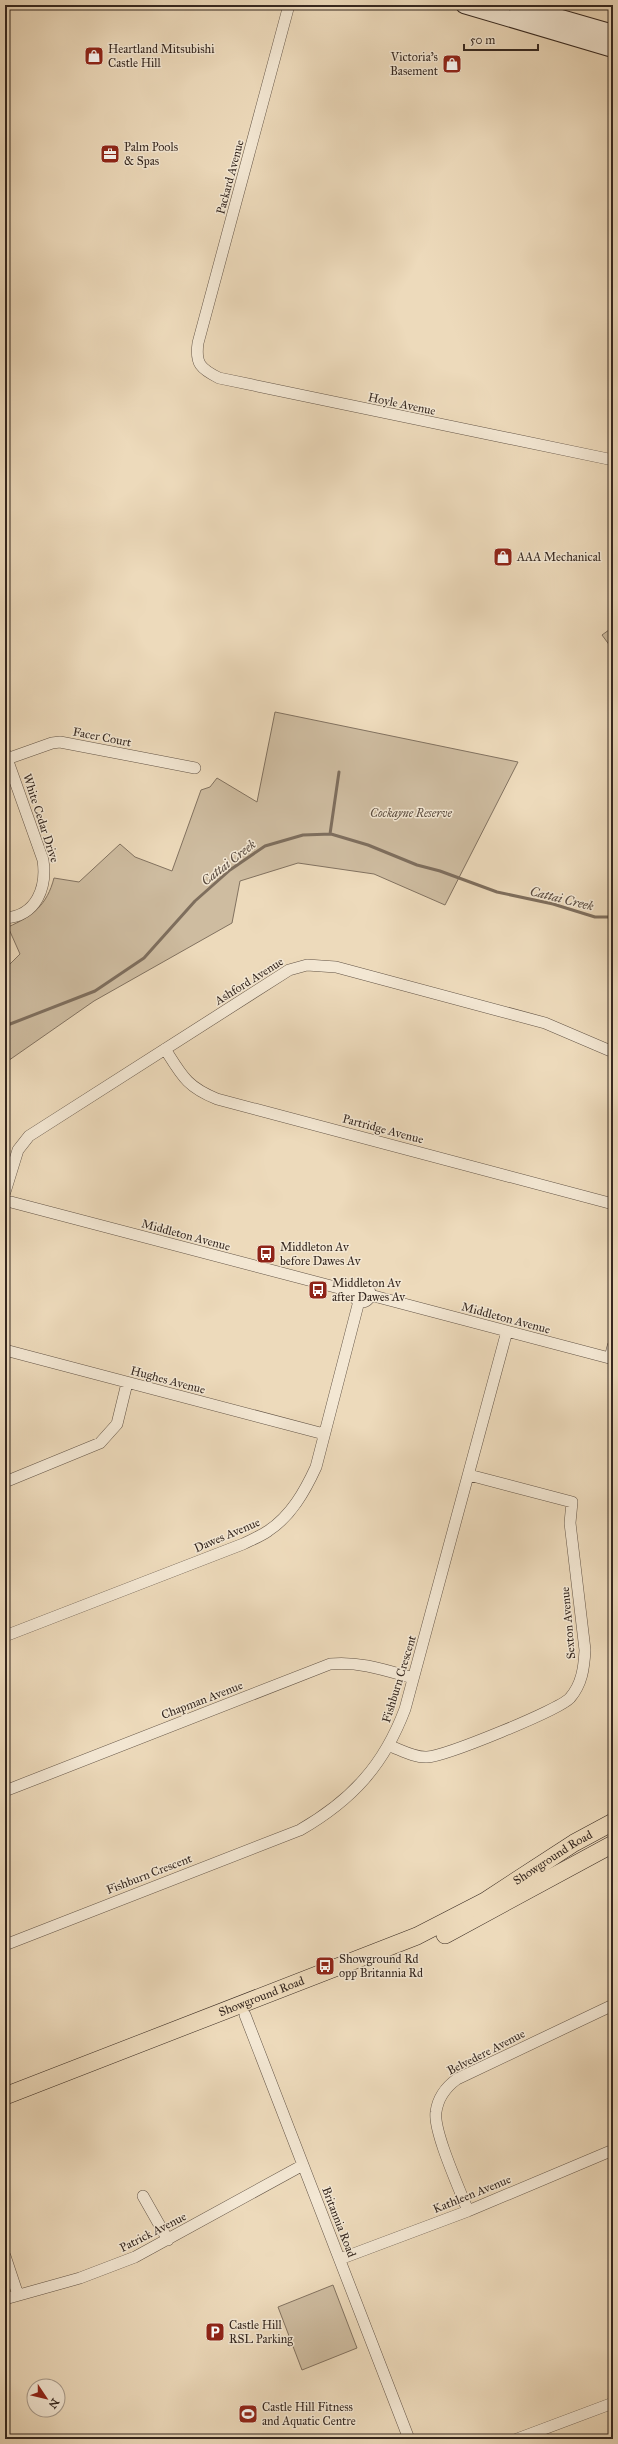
<svg xmlns="http://www.w3.org/2000/svg" width="618" height="2444" font-family="'IM FELL Great Primer',serif">
  <rect width="100%" height="100%" fill="#eddabb"/>
  <filter id="stains"><feTurbulence type="fractalNoise" baseFrequency=".005" numOctaves="4"/><feColorMatrix values="0 0 0 0 .2 0 0 0 0 .09 0 0 0 0 .02 0 0 0 .5 -.17"/></filter>
  <radialGradient id="worn" r=".72"><stop offset=".6" stop-color="#630" stop-opacity="0"/><stop offset="1" stop-color="#630" stop-opacity=".3"/></radialGradient>
  <path fill="#cebca0" stroke="#827260" d="M613,627v23l-11,-15z
    M275,712l243,50 -73,143 -71,-31 -76,-11 -58,18 -8,42 -138,78 -89,62v-94l15,-15 -12,-27c25,-11 39,-22 46,-49l25,4 41,-38 15,13 37,14 29,-81 9,-3 7,-9 40,24z
    M333,2285l24,63 -55,22 -24,-63z"/>
  <g fill="none" stroke-linecap="round" stroke-linejoin="round">
    <path stroke="#7e6e5d" stroke-width="3" d="M330,834l9,-62
      M5,1026l90,-35 49,-33 51,-57 35,-31 35,-24 38,-11 28,-1 37,11 49,20 23,6 57,21 56,12 42,13h18"/>
    <defs>
      <path id="minor" d="M289,5l-91,338c-3,21 3,26 21,35l394,82
        M5,753l38,107c4,27 -6,56 -38,58
        M7,759l45,-16 8,-1 135,26
        M165,1049c17,27 22,38 52,50l396,105
        M5,1192l13,-42 11,-14 260,-166 18,-5 29,2 209,56 68,29
        M11,1202l343,90
        M354 1294a8 8 0 1 1 16 0a8 8 0 1 1-16 0Z
        M370,1295l243,64
        M5,1350l319,84
        M610,1358l3,-12
        M5,1482l95,-39 17,-19 10,-41
        M5,1636l238,-92c8,-4 18,-8 25,-13 23,-15 37,-40 48,-64l43,-166
        M390,1746c11,4 25,12 37,11 19,-1 132,-47 143,-59 12,-14 14,-30 15,-48l-15,-127 2,-21 -103,-27
        M5,1791l325,-127c29,-3 55,6 83,14
        M5,1945l295,-115c52,-30 84,-65 105,-121l102,-378
        M245,2015l164,424
        M143,2196l25,44
        M468,2211c-8,-21 -35,-80 -32,-99 2,-15 10,-25 21,-33l156,-74
        M5,2256l13,39
        M340,2259l128,-48 145,-61
        M5,2299l75,-21 55,-21 168,-92
        M517,2439l96,-36"/>
      <path id="secondary" d="M464,5l149,44
        M516,5l97,28"/>
      <g id="primary">
        <path d="M445,1935l168,-91"/>
        <path id="s1" d="M5,2096l412,-160 68,-35 89,-58 39,-21"/>
      </g>
    </defs>
    <use href="#minor" stroke="#635446" stroke-width="12"/>
    <use href="#secondary" stroke="#35271f" stroke-width="18"/>
    <use href="#primary" stroke="#35271f" stroke-width="18"/>
    <use href="#minor" stroke="#f3e7d3" stroke-width="11"/>
    <use href="#secondary" stroke="#f3e7d3" stroke-width="16"/>
    <use href="#primary" stroke="#eddabb" stroke-width="17"/>
  </g>
  <defs>
    <symbol id="shop-square" viewBox="-11 -11 22 22"><rect x="-9" y="-9" width="18" height="18" rx="4" fill="#8f2418" stroke="#f3e7d3"/><path d="M-5-2.5h2.3a2.7 3.5 0 0 1 5.4 0H5L5.5 6h-11ZM-1.5-2.5h3a1.5 2.3 0 0 0-3 0Z" fill="#fff"/></symbol>
    <symbol id="office-square" viewBox="-11 -11 22 22"><rect x="-9" y="-9" width="18" height="18" rx="4" fill="#8f2418" stroke="#f3e7d3"/><path d="M-6-3h4V-5.5h4V-3h4V5H-6ZM-1-4.5V-3h2v-1.5ZM-6 0V1H6V0Z" fill="#fff"/></symbol>
    <symbol id="bus-square" viewBox="-11 -11 22 22"><rect x="-9" y="-9" width="18" height="18" rx="4" fill="#8f2418" stroke="#f3e7d3"/><path d="M-5-6H5V4H4V6H2V4H-2V6H-4V4H-5ZM-3.5-4V0h7V-4ZM-3.5 1.2v1.5H-2V1.2ZM2 1.2v1.5H3.5V1.2Z" fill="#fff"/></symbol>
    <symbol id="parking-square" viewBox="-11 -11 22 22"><rect x="-9" y="-9" width="18" height="18" rx="4" fill="#8f2418" stroke="#f3e7d3"/><path d="M-3.5-5.5H1a3.5 3.5 0 0 1 0 7H-1V5.5H-3.5ZM-1-3.4V-.6H.8a1.4 1.4 0 0 0 0-2.8Z" fill="#fff"/></symbol>
    <symbol id="stadium-square" viewBox="-11 -11 22 22"><rect x="-9" y="-9" width="18" height="18" rx="4" fill="#8f2418" stroke="#f3e7d3"/><path d="M0-5a6.5 5 0 1 0 0 10a6.5 5 0 1 0 0-10ZM-3.5-1.8h7v3.6h-7Z" fill="#fff"/></symbol>
  </defs>
  <g fill-rule="evenodd">
    <use href="#shop-square" x="83" y="45" width="22" height="22"/>
    <use href="#shop-square" x="441" y="53" width="22" height="22"/>
    <use href="#office-square" x="99" y="143" width="22" height="22"/>
    <use href="#shop-square" x="492" y="546" width="22" height="22"/>
    <use href="#bus-square" x="255" y="1243" width="22" height="22"/>
    <use href="#bus-square" x="307" y="1279" width="22" height="22"/>
    <use href="#bus-square" x="314" y="1955" width="22" height="22"/>
    <use href="#parking-square" x="204" y="2321" width="22" height="22"/>
    <use href="#stadium-square" x="237" y="2403" width="22" height="22"/>
  </g>
  <g text-anchor="middle" stroke-width="3" stroke-linejoin="round" paint-order="stroke">
    <g font-size="12" fill="#35271f" stroke="#f3e7d3" text-anchor="start">
      <text x="108" y="53">Heartland Mitsubishi<tspan x="108" dy="14">Castle Hill</tspan></text>
      <text x="438" y="61" text-anchor="end">Victoria's<tspan x="438" dy="14">Basement</tspan></text>
      <text x="124" y="151">Palm Pools<tspan x="124" dy="14">&amp; Spas</tspan></text>
      <text x="517" y="561">AAA Mechanical</text>
      <text x="280" y="1251">Middleton Av<tspan x="280" dy="14">before Dawes Av</tspan></text>
      <text x="332" y="1287">Middleton Av<tspan x="332" dy="14">after Dawes Av</tspan></text>
      <text x="339" y="1963">Showground Rd<tspan x="339" dy="14">opp Britannia Rd</tspan></text>
      <text x="229" y="2329">Castle Hill<tspan x="229" dy="14">RSL Parking</tspan></text>
      <text x="262" y="2411">Castle Hill Fitness<tspan x="262" dy="14">and Aquatic Centre</tspan></text>
    </g>
    <g font-size="12" fill="#35271f" stroke="#f3e7d3">
      <text transform="translate(230 177) rotate(-75)" y="4">Packard Avenue</text>
      <text transform="translate(402 404) rotate(12)" y="4">Hoyle Avenue</text>
      <text transform="translate(102 737) rotate(11)" y="4">Facer Court</text>
      <text transform="translate(41 818) rotate(72)" y="4">White Cedar Drive</text>
      <text transform="translate(249 981) rotate(-32)" y="4">Ashford Avenue</text>
      <text transform="translate(383 1129) rotate(15)" y="4">Partridge Avenue</text>
      <text transform="translate(186 1235) rotate(15)" y="4">Middleton Avenue</text>
      <text transform="translate(506 1318) rotate(15)" y="4">Middleton Avenue</text>
      <text transform="translate(168 1380) rotate(15)" y="4">Hughes Avenue</text>
      <text transform="translate(227 1535) rotate(-23)" y="4">Dawes Avenue</text>
      <text transform="translate(568 1623) rotate(-95)" y="4">Sexton Avenue</text>
      <text transform="translate(399 1679) rotate(-73)" y="4">Fishburn Crescent</text>
      <text transform="translate(202 1700) rotate(-21)" y="4">Chapman Avenue</text>
      <text dy="4" stroke="none"><textPath href="#s1" startOffset="599">Showground Road</textPath></text>
      <text transform="translate(149 1874) rotate(-21)" y="4">Fishburn Crescent</text>
      <text dy="4" stroke="none"><textPath href="#s1" startOffset="275">Showground Road</textPath></text>
      <text transform="translate(486 2052) rotate(-27)" y="4">Belvedere Avenue</text>
      <text transform="translate(472 2194) rotate(-22)" y="4">Kathleen Avenue</text>
      <text transform="translate(339 2222) rotate(69)" y="4">Britannia Road</text>
      <text transform="translate(153 2232) rotate(-27)" y="4">Patrick Avenue</text>
    </g>
    <g font-size="12" font-style="italic" fill="#5b4c3f" stroke="#f3e7d3">
      <text x="411" y="817">Cockayne Reserve</text>
    </g>
    <g font-size="13" font-style="italic" fill="#594a3e" stroke="#f3e7d3">
      <text transform="translate(228 862) rotate(-38)" y="5">Cattai Creek</text>
      <text transform="translate(562 898) rotate(14)" y="5">Cattai Creek</text>
    </g>
  </g>
  <rect width="618" height="2444" fill="none" stroke="#eddabb" stroke-width="20"/>
  <rect x="6" y="6" width="606" height="2432" fill="none" stroke="#35271f" stroke-width="2"/>
  <rect x="10" y="10" width="598" height="2424" fill="none" stroke="#35271f"/>
  <g transform="translate(46 2398) rotate(125)"><circle r="19" fill="#f3e7d3" stroke="#a79a8b"/>
  <path d="M0-3L7 15L0 10L-7 15Z" fill="#8f2418"/>
  <text y="-6" font-size="11" font-weight="bold" text-anchor="middle" fill="#35271f">N</text>
  </g>
  <path d="M464 44v6h74v-6" fill="none" stroke="#35271f" stroke-width="2"/>
  <text x="470" y="44" font-size="12" fill="#35271f" stroke="#f3e7d3" stroke-width="3" paint-order="stroke">50 m</text>
  <rect width="100%" height="100%" filter="url(#stains)"/>
  <rect width="100%" height="100%" fill="url(#worn)"/>
</svg>
